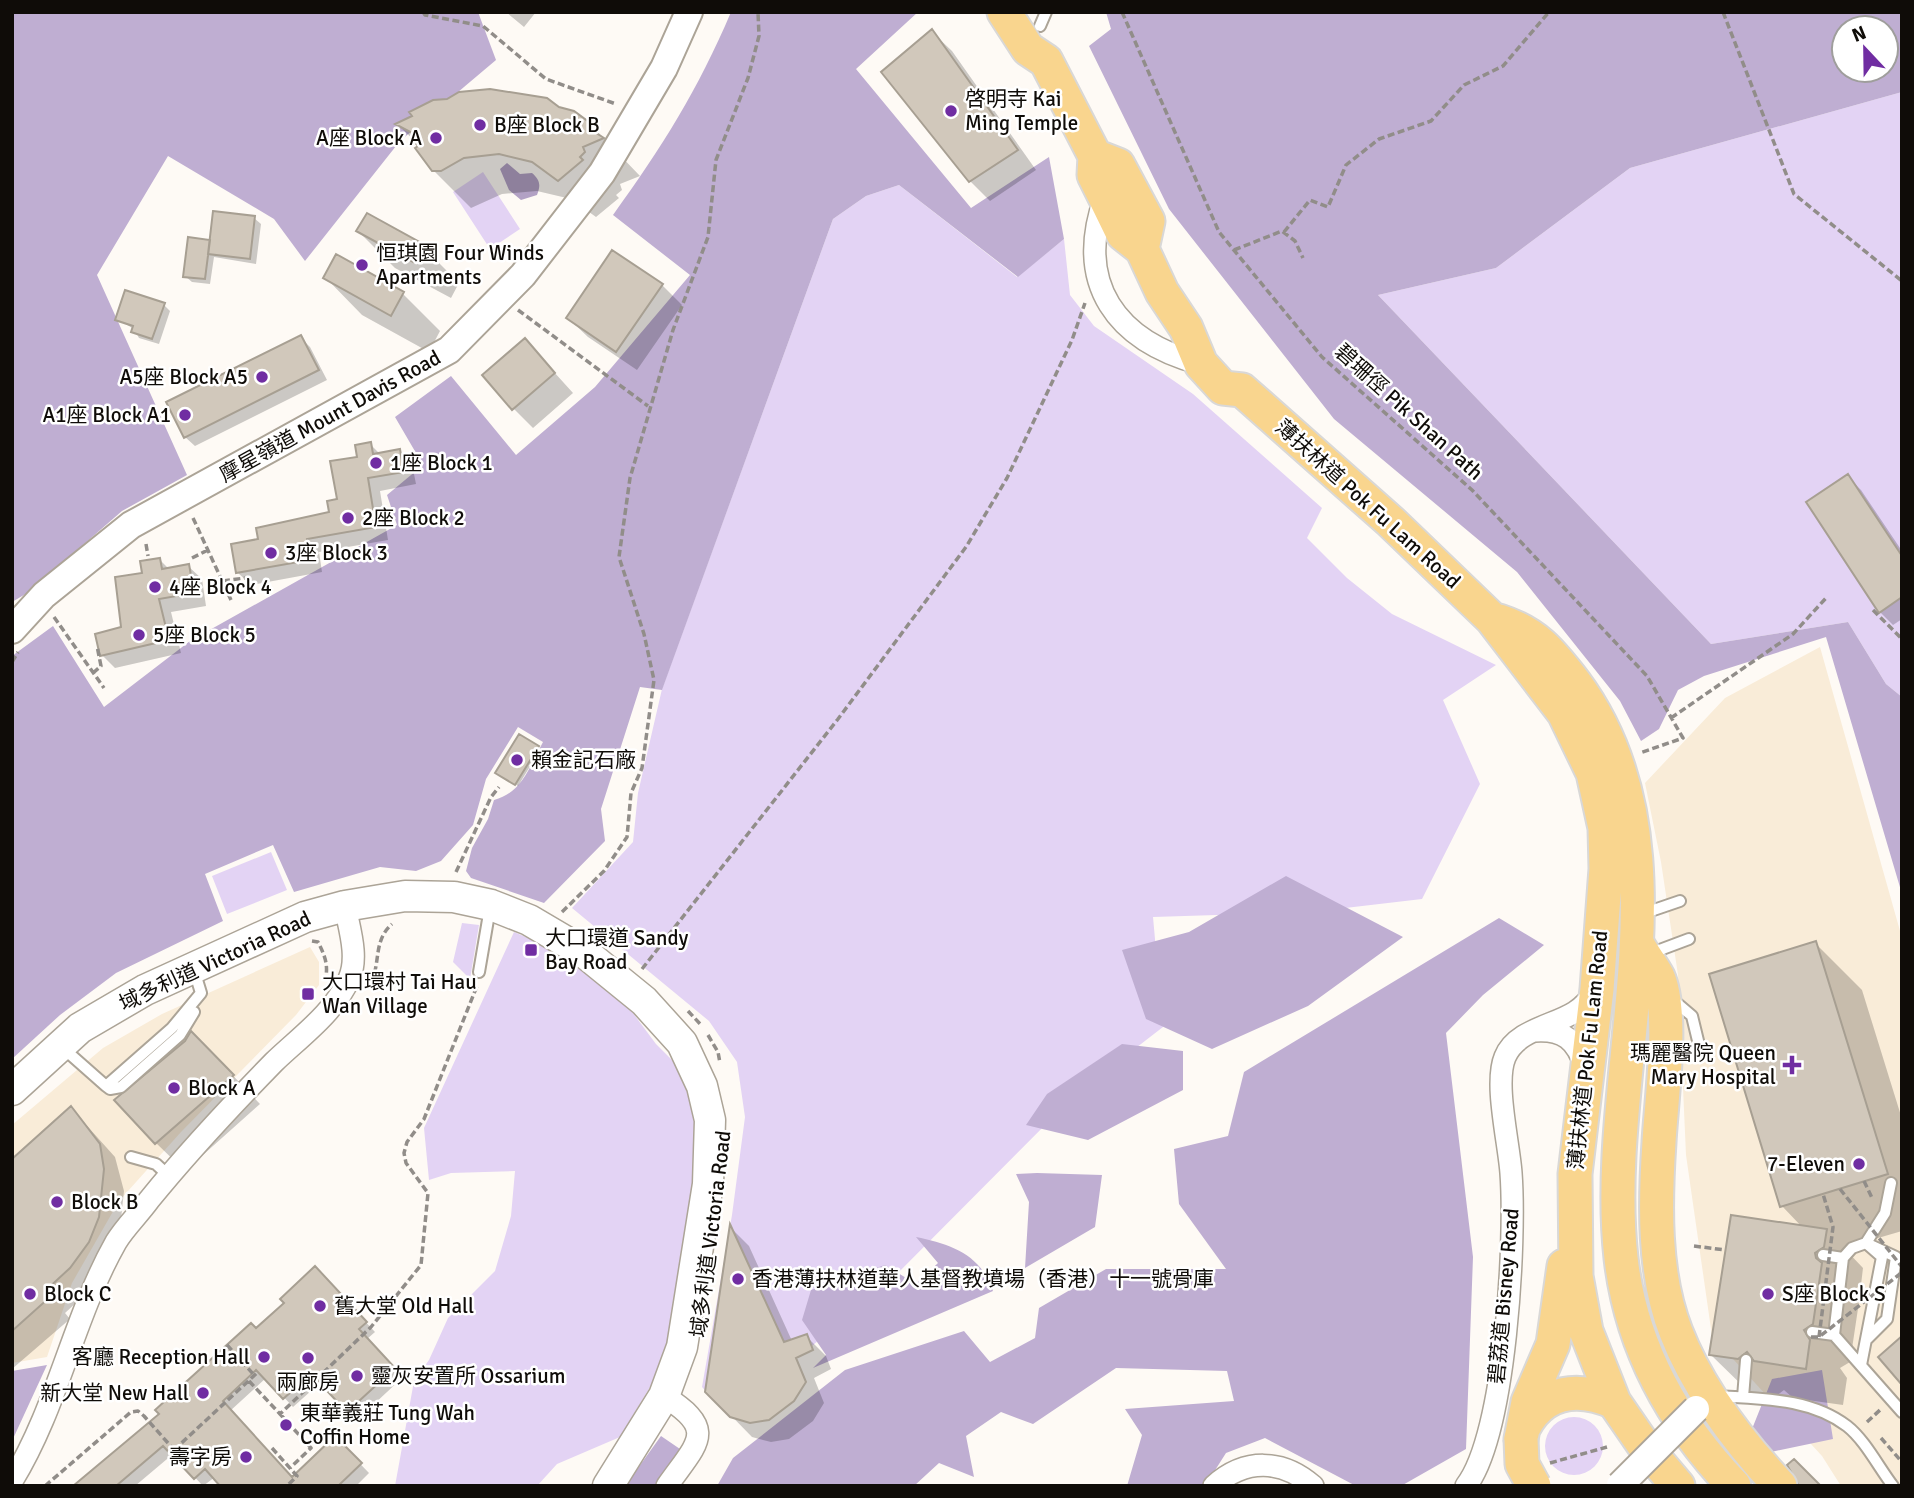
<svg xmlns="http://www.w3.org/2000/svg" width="1914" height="1498" font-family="Signika,'Noto Sans TC',sans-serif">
  <rect width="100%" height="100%" fill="#fefaf5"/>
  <path fill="#f9ecd8" d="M1820,647l82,291v548h-61l-19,-30 -110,-120 -26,-181 -8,-180 -17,-113 -16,-79 80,-85z
    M310,947l9,15v23l-23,30 -115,117 -62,69 -47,82 -25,74 -35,6v-238l91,-77 59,-34z"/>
  <path fill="#e3d3f4" d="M1902,92v605l-16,-13 -38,-62 -137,22 -333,-349 118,-27 134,-100z
    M483,172l37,57 -30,20 -37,-57z
    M899,185l118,92 47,-38 6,56 24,31 99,68 129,114 -15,30 40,40 45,36 104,51 -53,35 37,84 -58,115 -111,13 -158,5 10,110 -88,68 -193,194 -85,69 -7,23 -17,19 -43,18 -28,-31 30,-172 13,-98 -8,-55 -28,-41 -137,-113 61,-66 5,-49 24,-104 171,-470 33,-23z
    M271,852l16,38 -60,24 -15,-38z
    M462,923l17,2 -9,54 -17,-17z
    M514,932l45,19 65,50 32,43 18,18 19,34 4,32 -1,35 -22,160 -12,44 -42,70 -63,27 -20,22h-142l19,-105 15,-21 19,-42 47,-47 16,-55 4,-45 -64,2 -22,7 -5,-52z
    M1545 1446a29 29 0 1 1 58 0a29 29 0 1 1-58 0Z"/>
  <path fill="#bfaed2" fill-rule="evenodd" d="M12,12h466l18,48 -96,81 -95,120 -31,-42 -106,-63 -71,119 90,200 -65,36 -93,81 -17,10z
    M731,12h187l-62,57 115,139 78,-51 15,82 -46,38 -119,-92 -33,11 -33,23 -171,471 -22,-3 -39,122 4,32 -61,62 -73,-25 -5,-7 6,-23 16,-29 6,-19c28,-7 36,-34 49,-58l-25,-15 -32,52 -13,46 -32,36 -25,10 -36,-4 -86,25 -21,-47 -68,29 18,47 -107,52 -56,42 -48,44v-403l41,-30 51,81 86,-66 207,-116 -10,-30 36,-30 -28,-48 56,-41 65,79 79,-68 95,-112 -77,-60c49,-68 85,-125 118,-203z
    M1106,12h796v80l-272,76 -134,100 -118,27 333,349 137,-22 38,62 16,13v197l-76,-257 -122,39 -26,14 -19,39 -18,12 -21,-40 -103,-129 -183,-153 -165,-210 -80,-163 22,-17zM1886,28v42h-42v-42z
    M1286,876l117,61 -95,69 -96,43 -66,-30 -24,-69 67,-18z
    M1499,918l45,27 -61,50 -37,38 27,224 -7,192 -65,37h-45l-91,-48 -39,15 -21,33h-78l15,-51 -17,-26 109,-8 -7,-30 -111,-3 -83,56 -32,-12 -35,24 8,41 -35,-14 -25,23h-197l16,-28 112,-88 119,-39 26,31 45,-24 4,-30 67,-39h120l-47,-65 -5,-55 54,-13 16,-64z
    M1122,1044l61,7v39l-95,50 -62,-15 21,-31z
    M1037,1173l65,2 -7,52 -70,41 4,-66 -13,-28z
    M916,1237c34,7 65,17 77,54l-180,77 13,-13 -24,-35 9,-30 74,-25 31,19 22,-21z
    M47,1365l-35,76v-70z
    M1822,1370l11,69 -62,13 -19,-23 20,-50z
    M661,1436l19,13 -22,37h-33z"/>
  <path fill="#b2a1c4" d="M507,163l13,11 12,-1c8,7 9,12 5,22l-16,5 -12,-10 -9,-21z"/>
  <path fill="#0003" d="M506,12h30l-12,15z
    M932,32l20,19 84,119 -46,31 -20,-20z
    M460,94l132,32 48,50 -20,8 2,6 -6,5 3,3 -23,19 -25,-18 -34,-8 -35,3 -31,14 -38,-38 -13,-24 -22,-21 16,-8 -2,-4z
    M367,215l55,31 37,37 -8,15 -56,-30 -37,-37z
    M254,218l7,6 -5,40 -42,-7 -4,27 -18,-2 -7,-6 24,-34z
    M325,277l78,17 37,37 -11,21 -67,-37z
    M662,285l20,20 -45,65 -49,-33 -20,-19z
    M164,305l6,6 -11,33 -20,-6 -5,-9 -17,-10z
    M300,337l10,10 17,33 -132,66 -10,-9z
    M525,340l48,53 -40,35 -20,-20z
    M370,444l10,10 19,-3 13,13 4,20 -36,7 8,49 -69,12 3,20 -71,13 -14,-13 23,-31 71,-28 28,-55z
    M1848,477l13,13 41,61v68l-9,6 -13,-13z
    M160,560l9,9 19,-3 14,13 4,27 -35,6 10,41 -66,15 -13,-13 21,-26 21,-55z
    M538,748l2,2 -22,36 -18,-11z
    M1815,943l47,47 40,129v112l-58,17 19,20 -2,17 -9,6 7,11 -9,60 -10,6 7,10 -4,27 -50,-7 -9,-8 -8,6 -27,-4 -38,-37 91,-128 -20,-21 -71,-231z
    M220,1062l40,42 -75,67 -29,-28z
    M71,1108l44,49 9,34 -5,47 -28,51 -26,24 5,6 -58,50v-208z
    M731,1228l18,18 43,95 14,-5 20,20 5,13 -17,9 10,25 -11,18 -24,18 -18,3 -19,-5 -45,-46z
    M324,1278l51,54 -8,7 35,39 -45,42 -36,-38 -28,25 -27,-29 -36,33 62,68 43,-41 34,35 -13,13h-133l-8,-9 -12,9 -30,-32 -38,32h-59l180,-156z"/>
  <path fill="#d1c8bb" stroke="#a79f92" stroke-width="2" d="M932,29l86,121 -49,32 -88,-110z
    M490,89l57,9 12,9 15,4 19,14 -3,4 14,9 -21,9 2,5 -5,5 3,3 -25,21 -26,-19 -33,-8 -35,4 -23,13h-9l-17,-23 3,-2 -5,-6 3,-5 -21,-11 17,-8 -3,-4 24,-12 14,-1 12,-7z
    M213,211l42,5 -5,43 -42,-5z
    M367,213l56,31 -10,18 -57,-31z
    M188,237l22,3 -5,39 -22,-2z
    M612,250l51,34 -47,68 -50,-34z
    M336,254l68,38 -13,24 -68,-38z
    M125,290l40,13 -13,36 -21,-7 2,-6 -18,-6z
    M301,335l18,35 -135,68 -18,-36z
    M525,338l30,35 -43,37 -30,-35z
    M371,442l2,12 27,-5 4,23 -36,6 8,49 -69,12 3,21 -74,13 -5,-29 27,-5 -2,-11 73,-16 -2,-11 10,-2 -7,-38 27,-4 -2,-12z
    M1848,474l54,82v41l-23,16 -73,-111z
    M160,558l2,11 27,-5 5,29 -35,6 10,41 -69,16 -5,-22 26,-7 -6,-50 27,-4 -2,-12z
    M519,734l20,12 -24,39 -20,-12z
    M1816,941l72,233 -108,33 -71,-233z
    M191,1031l43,44 -79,69 -41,-44 71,-59z
    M71,1106l29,38 4,25 -5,48 -10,25 -19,26 -25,23 5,6 -38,34v-172z
    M1731,1215l96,14 -3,18 -9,6 1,5 6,5 -9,61 -9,6 6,10 -4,29 -52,-8 -7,-9 -9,7 -29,-4z
    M730,1224l54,118 23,-8 6,16 -17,8 10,24 -12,19 -25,19 -19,3 -20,-6 -25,-25z
    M315,1266l52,56 -8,7 36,39 -48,44 -36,-38 -28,25 -27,-29 -33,31 69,76 43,-41 27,27 -24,23h-118l-15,-17 -11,10 -31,-33 -47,40h-43l86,-72 -4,-4 96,-87 5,5 28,-25 -4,-4z
    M1902,1336v49l-24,-28z
    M1794,1459l27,27h-22l-12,-21z"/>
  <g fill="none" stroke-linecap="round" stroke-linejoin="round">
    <defs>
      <path id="service" d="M1040,26l6,-14
        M1642,914l38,-13
        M1649,954l40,-15
        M479,972l11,-64
        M1672,999l20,17 8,33
        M63,1048l43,38 66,-58 29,-35 -7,-23
        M106,1086l4,3 11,-2 59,-52 14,-23
        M131,1157l25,7 13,12
        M1823,1255l20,3
        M1812,1332l22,3 68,77
        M1834,1335l9,-77 9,-10 14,-5 16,14 -21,108
        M1866,1340l21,-21 9,-62 -30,-14 19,-30 6,-30
        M1718,1396c44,3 92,2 129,30 18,14 32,42 46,60
        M1743,1397l3,-37"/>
      <path id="minor" d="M1105,197c-31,87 11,144 96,167
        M1535,1031c28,-2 42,9 50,36
        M664,1396c54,34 34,46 3,90
        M12,1481c46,-75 61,-163 104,-239 9,-15 23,-28 33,-42 39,-48 82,-94 125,-138 26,-25 60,-49 75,-83 10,-22 0,-51 -4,-73
        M1214,1486c31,-28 68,-27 99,0
        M1466,1486c40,-52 50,-246 45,-313 -2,-30 -17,-90 -6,-116 11,-27 48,-31 70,-45 10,-6 16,-14 22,-23"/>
      <path id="tertiary" d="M12,630l32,-35 87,-70 318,-175 74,-75 79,-102 62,-105 25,-56"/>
      <path id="secondary" d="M12,1090l68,-62 65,-38 160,-73 40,-11 60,-10 49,1 37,8 38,15 56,33 59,48 38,42 20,43 8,34 -2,64 -26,163 -18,49 -56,90"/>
      <path id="primary" d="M1004,12l24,37 18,12 49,95 -1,19 11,22 18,37 19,15 20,43 24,36 15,36 22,24 19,2 148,131 102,98 72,94 29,60 12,55 1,41 -9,120 -22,185 1,102 10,55 28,71 31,45 33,39
        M1095,156l23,9 30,56 -6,28
        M1499,621c37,12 52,31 76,62 121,163 25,388 46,575 10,89 52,164 113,228
        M1638,945c6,11 14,21 20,32 16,35 3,125 1,165 -4,60 -6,132 17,190 22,57 62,109 104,154
        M1524,1427c20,-38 55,-40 90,-25
        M1521,1439l7,-37 25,-58 11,-78"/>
    </defs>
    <use href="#service" stroke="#aca497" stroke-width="14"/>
    <use href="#minor" stroke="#aca497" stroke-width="24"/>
    <use href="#tertiary" stroke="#aca497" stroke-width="30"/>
    <use href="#secondary" stroke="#aca497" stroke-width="33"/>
    <use href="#primary" stroke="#d9d8d7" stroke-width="37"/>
    <path stroke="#918d89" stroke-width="3.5" stroke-dasharray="7 3.5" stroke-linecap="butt" d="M423,12l2,3 58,11 63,53 70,25
      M1122,12l97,220 103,125 150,133 175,186 36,62 -43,15
      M1723,12l71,182 108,87
      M1284,232l26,-32 18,7 18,-42 33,-26 52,-18 33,-36 39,-19 46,-54
      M1234,250l48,-19 13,10 8,17
      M518,310l130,96
      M193,518l38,82
      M146,544l2,12
      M192,558l16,-8
      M223,581l22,-3
      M1873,610l29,29
      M54,617l50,71
      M12,662l6,-10
      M93,673l8,-7 -4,-20
      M1671,718l122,-84 33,-36
      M456,872l35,-75 8,-10
      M562,912l42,-41 23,-34 4,-44 11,-25 12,-88 -10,-46 -25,-77 11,-79 43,-148 35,-93 8,-77 32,-82 11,-42 -1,-24
      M312,941l6,1c6,12 10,21 8,34
      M642,969l196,-250 128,-172 41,-69 65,-138 13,-37
      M371,983c10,-22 2,-42 21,-59
      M688,1011l14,15
      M708,1035l10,17 2,11
      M1864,1181l8,17
      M1694,1246l31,4
      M227,1345l28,31
      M249,1381l31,33 91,-87 50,-62 7,-72 -22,-30 -2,-10 3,-11 17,-23 53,-133
      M280,1414l31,34 -21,20
      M1867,1422l13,-12
      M1881,1438l21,24
      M272,1448l25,28 -10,10
      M174,1450l84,-78
      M1550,1463l57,-16
      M45,1486l86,-74 7,-1 6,5 40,45"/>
    <use href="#service" stroke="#fff" stroke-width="10"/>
    <use href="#minor" stroke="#fff" stroke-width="21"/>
    <use href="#tertiary" stroke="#fff" stroke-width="26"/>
    <use href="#secondary" stroke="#fff" stroke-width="30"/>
    <use href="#primary" stroke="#f9d58e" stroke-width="33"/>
    <defs>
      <path id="tertiary-bridge" d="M1620,1485l76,-76"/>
      <path id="primary-bridge" d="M1521,1439l1,25 12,22"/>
    </defs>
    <use href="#tertiary-bridge" stroke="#aca497" stroke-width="30" stroke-linecap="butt"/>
    <use href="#primary-bridge" stroke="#d9d8d7" stroke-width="37" stroke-linecap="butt"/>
    <path stroke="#918d89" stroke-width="3.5" stroke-dasharray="7 3.5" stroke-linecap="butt" d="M1840,1189l62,78
      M1811,1337h8l81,-63 2,-4
      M1819,1337l14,-110 -10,-33"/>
    <use href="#tertiary-bridge" stroke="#fff" stroke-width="26"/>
    <use href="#primary-bridge" stroke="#f9d58e" stroke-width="33"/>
  </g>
  <g fill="#702da2" stroke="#fff" stroke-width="2.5">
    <circle cx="951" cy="111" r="7"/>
    <circle cx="480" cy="125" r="7"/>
    <circle cx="436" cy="138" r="7"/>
    <circle cx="362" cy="265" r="7"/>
    <circle cx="262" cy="377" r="7"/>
    <circle cx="185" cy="415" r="7"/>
    <circle cx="376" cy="463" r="7"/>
    <circle cx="348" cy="518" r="7"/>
    <circle cx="271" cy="553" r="7"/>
    <circle cx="155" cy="587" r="7"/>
    <circle cx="139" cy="635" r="7"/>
    <circle cx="517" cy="760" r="7"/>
    <rect x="524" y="943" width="14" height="14" rx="3.5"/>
    <rect x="301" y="987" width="14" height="14" rx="3.5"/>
    <path d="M1788.5 1054.5h7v7h7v7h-7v7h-7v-7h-7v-7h7z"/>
    <circle cx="174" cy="1088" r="7"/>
    <circle cx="1859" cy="1164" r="7"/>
    <circle cx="57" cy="1202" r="7"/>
    <circle cx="738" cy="1279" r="7"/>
    <circle cx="30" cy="1294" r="7"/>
    <circle cx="1768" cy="1294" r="7"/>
    <circle cx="320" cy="1306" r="7"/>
    <circle cx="264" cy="1357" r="7"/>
    <circle cx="308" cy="1358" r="7"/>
    <circle cx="357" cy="1376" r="7"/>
    <circle cx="203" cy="1393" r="7"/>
    <circle cx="286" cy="1425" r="7"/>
    <circle cx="246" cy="1457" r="7"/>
  </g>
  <g text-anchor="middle" stroke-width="5" stroke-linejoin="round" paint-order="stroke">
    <g font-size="21" fill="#0f0c08" stroke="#fff" text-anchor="start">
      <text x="965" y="106">啓明寺 Kai<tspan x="965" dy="24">Ming Temple</tspan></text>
      <text x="494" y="132">B座 Block B</text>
      <text x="422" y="145" text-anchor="end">A座 Block A</text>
      <text x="376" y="260">恒琪園 Four Winds<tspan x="376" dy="24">Apartments</tspan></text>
      <text x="248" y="384" text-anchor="end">A5座 Block A5</text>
      <text x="171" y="422" text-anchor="end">A1座 Block A1</text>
      <text x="390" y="470">1座 Block 1</text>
      <text x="362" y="525">2座 Block 2</text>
      <text x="285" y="560">3座 Block 3</text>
      <text x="169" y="594">4座 Block 4</text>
      <text x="153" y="642">5座 Block 5</text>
      <text x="531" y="767">賴金記石廠</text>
      <text x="545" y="945">大口環道 Sandy<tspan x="545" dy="24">Bay Road</tspan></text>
      <text x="322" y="989">大口環村 Tai Hau<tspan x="322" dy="24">Wan Village</tspan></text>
      <text x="1776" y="1060" text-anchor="end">瑪麗醫院 Queen<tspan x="1776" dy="24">Mary Hospital</tspan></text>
      <text x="188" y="1095">Block A</text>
      <text x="1845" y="1171" text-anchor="end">7-Eleven</text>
      <text x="71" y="1209">Block B</text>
      <text x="752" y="1286">香港薄扶林道華人基督教墳場（香港）十一號骨庫</text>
      <text x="44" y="1301">Block C</text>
      <text x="1782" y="1301">S座 Block S</text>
      <text x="334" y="1313">舊大堂 Old Hall</text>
      <text x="250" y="1364" text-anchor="end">客廳 Reception Hall</text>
      <text x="371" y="1383">靈灰安置所 Ossarium</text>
      <text x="308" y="1389" text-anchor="middle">兩廊房</text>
      <text x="189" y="1400" text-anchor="end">新大堂 New Hall</text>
      <text x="300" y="1420">東華義莊 Tung Wah<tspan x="300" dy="24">Coffin Home</tspan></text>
      <text x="232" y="1464" text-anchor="end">壽字房</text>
    </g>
    <g font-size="21" fill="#0f0c08" stroke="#fff">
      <text transform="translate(1409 412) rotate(42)" y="7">碧珊徑 Pik Shan Path</text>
      <text transform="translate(330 416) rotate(-29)" y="7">摩星嶺道 Mount Davis Road</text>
      <text transform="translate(1368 504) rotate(42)" y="7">薄扶林道 Pok Fu Lam Road</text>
      <text transform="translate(215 961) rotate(-25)" y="7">域多利道 Victoria Road</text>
      <text transform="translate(1588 1050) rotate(-84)" y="7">薄扶林道 Pok Fu Lam Road</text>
      <text transform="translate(711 1234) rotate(-83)" y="7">域多利道 Victoria Road</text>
      <text transform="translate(1504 1296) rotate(-85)" y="7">碧荔道 Bisney Road</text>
    </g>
  </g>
  <rect width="1914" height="1498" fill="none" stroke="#0f0c08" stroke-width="28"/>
  <g transform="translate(1865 49) rotate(338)"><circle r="33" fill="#ffffff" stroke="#9f9e9c" stroke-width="2"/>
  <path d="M0-5L12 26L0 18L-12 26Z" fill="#702da2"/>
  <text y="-10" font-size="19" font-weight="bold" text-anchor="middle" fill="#0f0c08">N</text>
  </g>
</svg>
